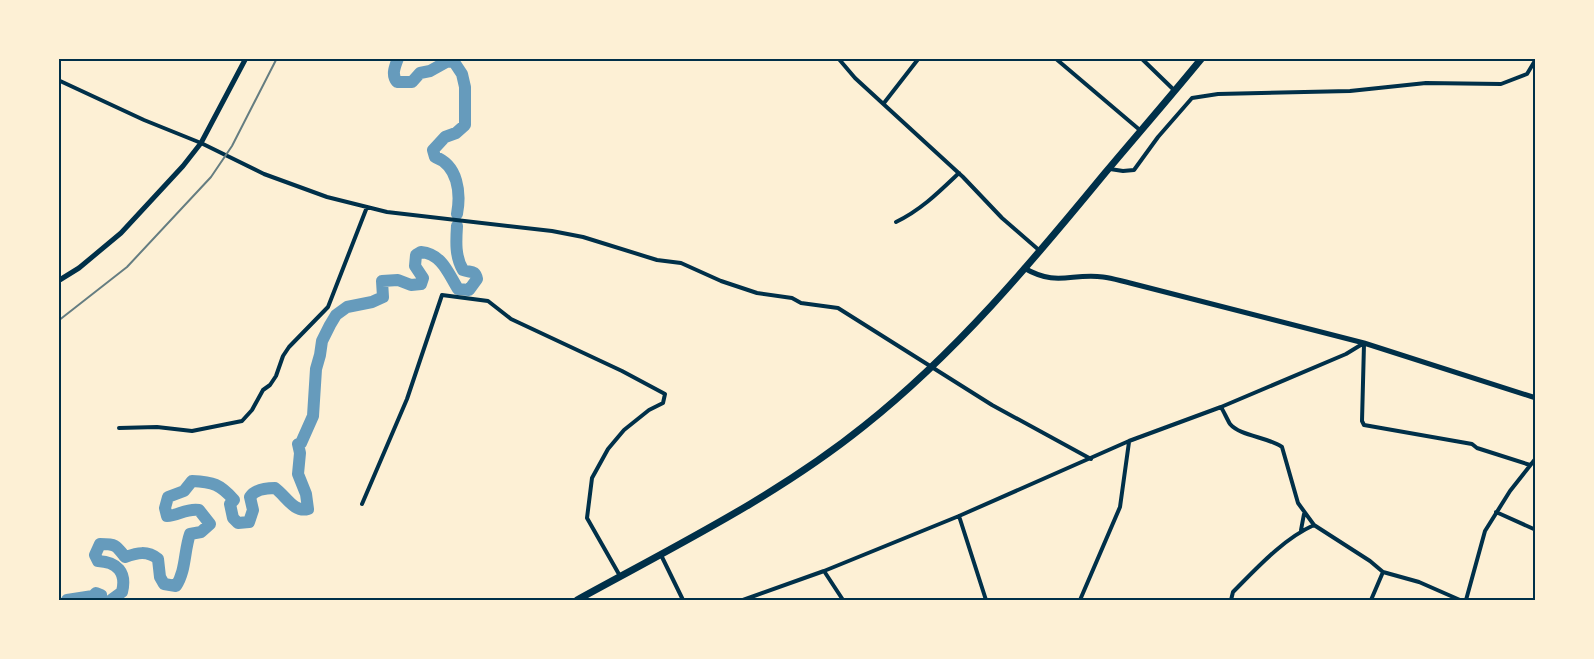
<svg xmlns="http://www.w3.org/2000/svg" width="1594" height="659" font-family="Lato,sans-serif">
  <rect width="100%" height="100%" fill="#fdf0d5"/>
  <g fill="none" stroke-linecap="round" stroke-linejoin="round">
    <path stroke="#669bbc" stroke-width="12" d="M398,58c-3,9 -7,16 -1,24h15l8,-9 10,-2 18,-10 6,1 8,12 3,13v38l-9,8 -11,4 -12,13 2,7c23,8 26,36 22,57
      M67,600l26,-4 3,-3 5,2 -1,5
      M111,600l11,-8c5,-20 -5,-30 -24,-31l-3,-6 5,-11c16,0 16,1 25,13 12,-4 22,-7 33,2l2,18 4,7 12,2c10,-15 8,-35 14,-52l11,-2 9,-8 -11,-14c-13,-2 -21,6 -32,6l-2,-8 3,-11 16,-6 8,-10c21,1 28,3 42,19l-4,4 3,14 5,5 11,-1 4,-12 -3,-13c5,-8 16,-9 25,-9 11,8 19,25 33,21l-2,-15 -8,-20 2,-21 -2,-9 1,1 2,-2 12,-27 3,-47 4,-14 2,-14 8,-16 6,-10 11,-8 25,-5 11,-5 -1,-16 16,-1 13,5 10,-1 2,-6 -8,-12 1,-11 5,-3c21,2 27,21 37,37l11,1 8,-11c-2,-10 -7,-6 -14,-9 -8,-13 -7,-29 -6,-44"/>
    <path stroke="#003049" stroke-width="4" d="M838,58l17,20 108,99 39,41 38,33
      M1055,58l86,73
      M1141,58l34,33
      M58,80l86,40 57,23 63,31 63,23 60,15 165,19 31,6 74,23 24,3 40,18 36,12 35,5 9,5 37,5 154,97 99,54
      M884,103l35,-45
      M1110,169l13,2 11,-1 24,-33 34,-39 26,-4 132,-3 76,-8 75,1 26,-10 9,-15
      M896,222c25,-12 43,-30 63,-49
      M1364,344l-2,77 2,4 108,19 5,4 53,17
      M1221,407c3,5 6,12 9,17 10,12 38,13 52,23l16,56 16,22 56,36 13,11 36,10 41,18
      M119,428l38,-1 35,4 50,-10 10,-11 11,-20 7,-5 6,-9 7,-20 6,-9 39,-40 39,-100
      M362,504l45,-105 35,-104 46,6 23,18 111,52 43,23 -2,9 -14,7 -25,20 -16,19 -16,29 -5,40 33,58
      M1496,512l40,18
      M959,516l27,84
      M1301,530l3,-16
      M661,555l22,45
      M824,571l19,29
      M743,600l81,-29 135,-55 170,-75 92,-34 125,-53 18,-11
      M1080,600l40,-93 9,-65
      M1231,600l2,-8c24,-24 50,-53 81,-67
      M1371,600l12,-28
      M1466,600l19,-69 25,-40 26,-33"/>
    <path stroke="#003049" stroke-width="5" d="M1024,268c33,19 46,5 79,9 9,1 18,4 27,6l234,60 172,55
      M58,281l21,-13 42,-35 62,-67 18,-23 45,-85"/>
    <path stroke="#003049" stroke-width="7" d="M577,600c98,-54 200,-104 287,-174 92,-73 167,-163 241,-253 32,-38 65,-76 97,-115"/>
    <path stroke="#657d81" stroke-width="2" d="M58,321l69,-54 84,-90 21,-31 45,-88"/>
  </g>
  <rect width="1594" height="659" fill="none" stroke="#fdf0d5" stroke-width="120"/>
  <rect x="60" y="60" width="1474" height="539" fill="none" stroke="#003049" stroke-width="2"/>
</svg>
